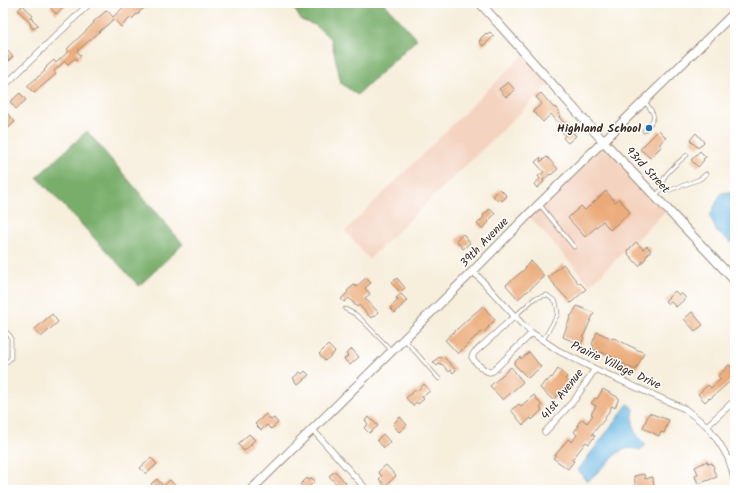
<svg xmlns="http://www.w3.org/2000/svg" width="738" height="493" font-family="Kalam,sans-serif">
  <rect width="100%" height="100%" fill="#fff"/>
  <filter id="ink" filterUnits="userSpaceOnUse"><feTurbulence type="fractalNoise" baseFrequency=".025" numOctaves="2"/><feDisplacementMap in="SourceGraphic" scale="8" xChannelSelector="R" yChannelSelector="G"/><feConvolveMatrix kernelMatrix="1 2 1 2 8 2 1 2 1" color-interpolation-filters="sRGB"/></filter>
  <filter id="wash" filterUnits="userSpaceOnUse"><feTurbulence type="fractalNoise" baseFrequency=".012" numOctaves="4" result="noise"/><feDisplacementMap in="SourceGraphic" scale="16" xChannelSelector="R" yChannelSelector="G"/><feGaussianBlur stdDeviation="0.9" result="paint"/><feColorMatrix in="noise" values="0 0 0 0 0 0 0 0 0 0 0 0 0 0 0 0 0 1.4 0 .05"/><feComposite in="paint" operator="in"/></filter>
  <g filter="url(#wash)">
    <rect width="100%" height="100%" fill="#f7eedc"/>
    <path fill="#f4d3c0" d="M525,53l26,30 -182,176 -24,-28z
      M603,141l55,57 7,14 -75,73 -62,-70z"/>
    <path fill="#78ad6b" stroke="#5a6c44" d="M291,3h93l33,36 -60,56 -16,-12 -10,-44 -16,-14 -14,-5z
      M87,131l96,113 -44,42 -102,-109z"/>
    <path fill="#68b7e2" stroke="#527080" d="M735,192v53l-18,-13 -7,-16 11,-23z
      M628,404l6,5c-3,17 -1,24 12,36l-5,5c-9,-2 -13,-3 -22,2l-32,30 -9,-12z"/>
    <g id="blocks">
      <path fill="#ebaa78" d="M54,3h15l-13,11 -6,-7z
        M128,3h16l3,3 -8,6v2h-2l-5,5 -1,-2 -10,10 -7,-8 -37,32 4,5 -4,4 -2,-2 -7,6 -3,-3 -11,10 2,3 -22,19 -7,-7 18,-15 -1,-1 3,-3h-1l8,-7 2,3 13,-12 -2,-2 27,-26 -1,-1 14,-12 6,7z
        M23,5l10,11 -2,2 7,7 -5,4 -3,-4 1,-1 -13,-14z
        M490,32l4,4 -11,10 -4,-5 2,-1 -1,-1 6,-6 1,1z
        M3,45l10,12 -5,4 -3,-3 -2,2z
        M508,82l7,8 -9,7 -7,-8z
        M20,93l6,7 -10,9 -6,-7z
        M541,93l13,15 1,-1 4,5 -1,1 2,3 -1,1 17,19 -8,7 -5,-5 2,-3 -9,-9 3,-2 -8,-10 -8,8 -10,-11 9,-7 -6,-7z
        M3,109l12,13 -8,7 -4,-4z
        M659,130l7,8 -7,6 3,2 -12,12 -10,-9z
        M696,133l8,9 -6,6 -8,-8z
        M700,151l6,6 -3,2 1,1 -6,7 -7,-7z
        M541,157l-1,5 7,-5 11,12 -7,6 -1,-1 -7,6 1,2 -7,6 -3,-4 6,-5 -2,-3 6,-4 -9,-10z
        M500,189l7,7 -5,5 -2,-2 -2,2 -5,-5z
        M606,191l9,11 4,-3 11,13 -20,18 -7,-9 -18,16 -17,-19 13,-12 4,4z
        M490,209l5,5 -7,7 1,1 -7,7 -5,-5 7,-7 -1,-2z
        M463,234l7,9 -7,6 -7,-9z
        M636,242l7,7 4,-3 4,4 -6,8h1l-7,8 -11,-12 1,-1 -2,-2z
        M531,261l13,15 -17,16h-1l-8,7 -12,-14 20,-17 -1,-1z
        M563,264l16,20 1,-1 6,6 -15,14 -17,-18h1l-7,-8z
        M366,278l5,5 -6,5 5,6 -5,4 13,14 -4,5 -1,-1 -2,2 -12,-13 -2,2 -8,-9 -5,4 -3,-3 7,-7 -1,-1 7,-6 2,2z
        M397,278l8,10 -5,4 -9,-9z
        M675,291l4,4 2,-2 5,5 -10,9 -5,-5 -3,2 -3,-3z
        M401,294l6,6 -12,13 -5,-5 8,-8 -2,-2z
        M483,306l12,14 -7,7h1l-5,5 -1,-1 -8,6 -17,17 -13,-14 23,-21z
        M577,306l17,7 -11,24h1l-3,8 -18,-8 8,-22h1z
        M692,312l11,13 -8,6 -11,-12z
        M52,314l6,8 -17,15 -6,-8z
        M597,332l16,7 1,-1 30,15 -8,17 -19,-9 1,-2 -25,-10 1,-3 -2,-2z
        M328,345l7,7 -10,9 -6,-7z
        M352,349l7,8 -9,8 -6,-6 4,-3 -2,-2z
        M529,352l12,15 -13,11 -14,-14 1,-1v-1l5,-5 1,2z
        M443,356l13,14 -3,3 -2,-3 -2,2 -7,-8 -1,1 -1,-2 -3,3 -4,-4 6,-5 1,1z
        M729,365l4,5 -2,2 4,5 -25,22 -1,-1 -4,4 -7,-8 10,-9 3,3 1,-1 9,-8 -3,-3z
        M511,367l12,15 -20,18 -13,-14z
        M558,369l9,8 -2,2 5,4 -17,17 -13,-12 6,-8 1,2 4,-5 1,1z
        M305,371l4,4 -11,9 -5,-6 7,-6 2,2z
        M424,384l6,7 -8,6 2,2 -6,5 -2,-2 -3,4 -7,-8 9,-8 2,1z
        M603,389l16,9 -4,10 -3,-2 -8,14 -12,14 3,2 -6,8 -3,-2 -14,18 2,1 -6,8 -15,-11 15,-19 4,3 5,-7 -3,-3 5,-6 -2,-1 5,-6 5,4 6,-8 -2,-1 5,-8 -5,-3 4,-5 2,1z
        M534,395l8,11 -2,2 2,2 -10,10 -1,-2 -8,7 -12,-15 8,-6 2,2z
        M649,413l20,7 -5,13 -3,-1 -2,4 -16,-8z
        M266,414l5,6 3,-2 4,5 -7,6 -4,-4 -6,5 -6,-6z
        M369,417l9,9 -9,7 -5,-5 4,-4 -3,-4z
        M400,417l7,8 -8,7 -6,-8z
        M249,434l6,6 -4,3 1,1 -8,7 -6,-7z
        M383,434l7,8 -6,6 -7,-8z
        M151,458l6,6 -11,10 -6,-6z
        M707,461l1,3 4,-1 2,5 -1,1 4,8 -19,7 -3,-8 3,-2 -3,-7z
        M386,465l10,11 -11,10 -6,-7 3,-3 -4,-4z
        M335,471l11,12 -5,6 -12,-13z
        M644,474l1,5 8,-2 1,13h-18l-2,-14z
        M307,478l2,2 3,-2 3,3 -9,9 -5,-6z
        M157,479l6,7 7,-6 9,10h-23l-5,-6z"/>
    </g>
  </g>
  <g filter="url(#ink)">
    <use href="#blocks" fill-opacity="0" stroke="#998c7d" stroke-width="1"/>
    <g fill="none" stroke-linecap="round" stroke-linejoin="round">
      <defs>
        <path id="lane" d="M644,131c12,-13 13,-15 1,-29
          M663,188l7,2 17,-6 13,-5 6,-5
          M655,196l8,-8c0,-3 0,-7 1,-10 4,-8 16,-17 23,-23
          M540,205l34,42
          M345,309l10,5 7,6 30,31
          M515,316l20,-18 12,-3 9,7 2,12 -15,26
          M3,328l8,9v21l-8,8
          M405,340l34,39"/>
        <path id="street" d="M3,87l87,-84
          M473,271l49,53 10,9 27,18 36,18 90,40 22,17 7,9 9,14 5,9 4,12 3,15
          M515,316l-41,37 -2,4c3,6 11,13 17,15l4,-1 39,-38
          M707,426l28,-26
          M312,429l55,61
          M545,432l30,-33 20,-30"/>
        <path id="secondary" d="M480,3l123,138 132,140
          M251,490l222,-219 55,-56 207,-203"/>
      </defs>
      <use href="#lane" stroke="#998c7d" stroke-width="4.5"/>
      <use href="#street" stroke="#998c7d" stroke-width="7"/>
      <use href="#secondary" stroke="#998c7d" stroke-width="10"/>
      <use href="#lane" stroke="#fff" stroke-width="3"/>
      <use href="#street" stroke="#fff" stroke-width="5.5"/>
      <use href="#secondary" stroke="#fff" stroke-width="8"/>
    </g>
  </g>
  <circle fill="#1f6fb2" stroke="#fff" stroke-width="1.5" cx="649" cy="128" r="4"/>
  <g text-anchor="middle" stroke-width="3" stroke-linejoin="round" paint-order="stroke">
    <g font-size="12" font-weight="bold" fill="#3b2a1e" stroke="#fff" text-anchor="end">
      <text x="641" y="132">Highland School</text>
    </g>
    <g font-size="12" fill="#3b2a1e" stroke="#fff">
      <text transform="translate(648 170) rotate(47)" y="4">93rd Street</text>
      <text transform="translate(484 242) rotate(-46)" y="4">39th Avenue</text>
      <text transform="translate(616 365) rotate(25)" y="4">Prairie Village Drive</text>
      <text transform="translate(562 394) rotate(-52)" y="4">41st Avenue</text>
    </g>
  </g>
  <rect width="738" height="493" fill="none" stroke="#fff" stroke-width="16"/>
</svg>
